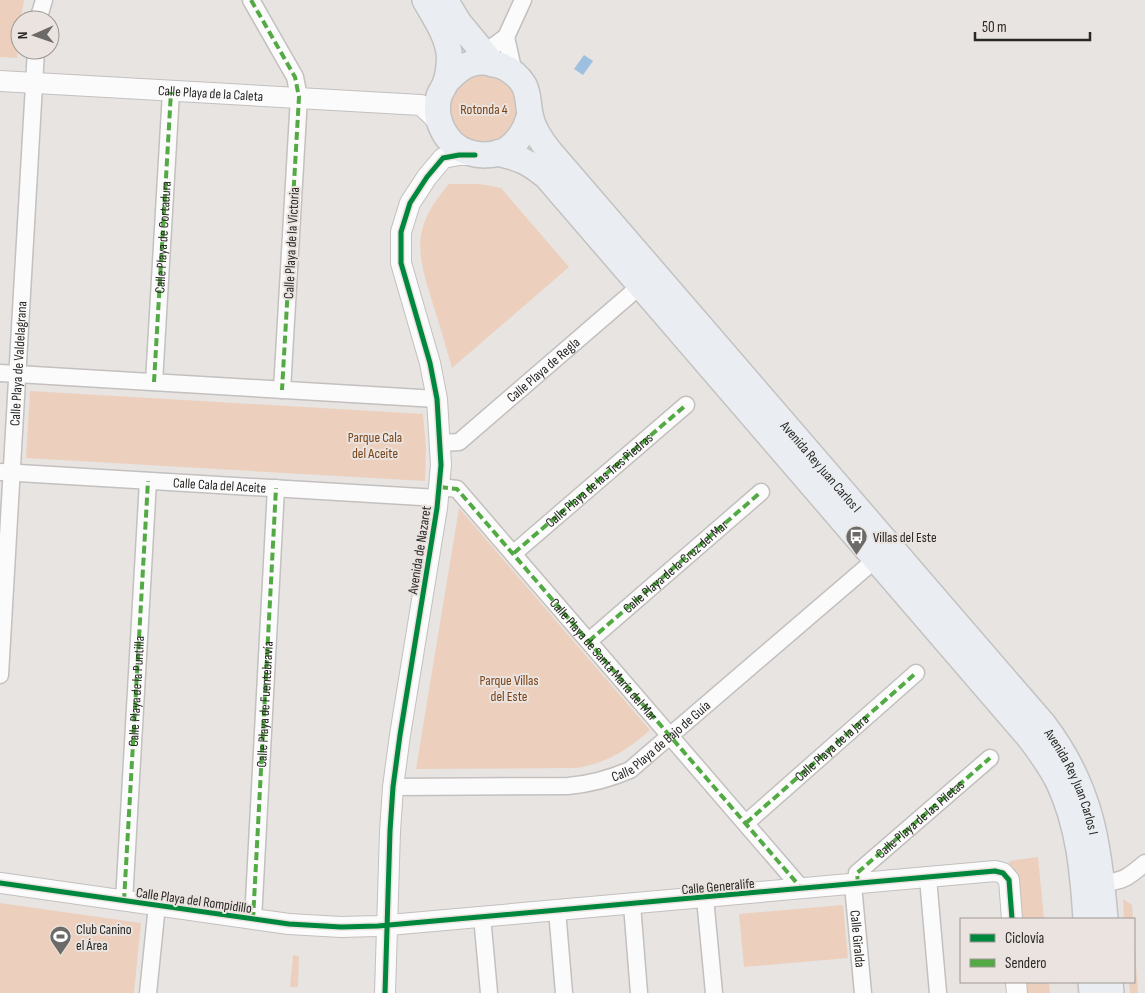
<svg xmlns="http://www.w3.org/2000/svg" width="1145" height="993" font-family="'Sofia Sans Condensed',sans-serif">
  <rect width="100%" height="100%" fill="#e7e4e2"/>
  <path fill="#ecd0bd" d="M0,0h24l-6,37 -1,21 -17,-1z
    M450 109a34 34 0 1 1 68 0a34 34 0 1 1-68 0Z
    M449,184h31l21,4 68,79 -117,101c-6,-22 -13,-44 -20,-67 -16,-51 -20,-74 17,-117z
    M30,391l393,23 3,34 -1,33 -399,-23z
    M459,508l191,222c-22,20 -45,34 -74,38l-160,1z
    M1038,857l6,62h-25l-10,-58z
    M1123,899l9,6 1,14h-9z
    M0,903l141,20 -7,70h-134z
    M843,905l5,53 -104,9 -5,-53z
    M1134,934l4,59h-8l-1,-11h5z
    M293,955l6,1 -1,31h-8z
    M1023,982h26l1,11h-26z"/>
  <path fill="#9dc0e0" d="M584,55l9,6 -10,14 -9,-6z"/>
  <g fill="none" stroke-linecap="round" stroke-linejoin="round">
    <defs>
      <g id="minor">
        <path d="M251,0l44,77 4,20 -17,293"/>
        <path d="M38,20l6,-20"/>
        <path d="M506,37l8,36"/>
        <path d="M476,59l30,-22 17,-37"/>
        <path d="M0,373l437,26"/>
        <path id="s1" d="M154,382l17,-290"/>
        <path id="s2" d="M441,443l18,-1 181,-156"/>
        <path id="s3" d="M2,472l436,26"/>
        <path id="s4" d="M440,487l17,2 345,400"/>
        <path id="s5" d="M514,553l172,-148"/>
        <path id="s6" d="M589,641l172,-149"/>
        <path id="s7" d="M0,675l36,-625"/>
        <path id="s8" d="M393,787l175,-1c23,-2 41,-7 62,-16l246,-211"/>
        <path d="M746,823l170,-150"/>
        <path d="M928,878l10,115"/>
        <path d="M1102,883c23,-2 26,-6 43,-20"/>
        <path d="M858,884l-1,-11 133,-115"/>
        <path id="s9" d="M853,885l10,108"/>
        <path d="M705,898l9,95"/>
        <path d="M124,901l24,-420"/>
        <path d="M632,905l7,88"/>
        <path d="M557,910l7,83"/>
        <path d="M482,916l7,77"/>
        <path id="s10" d="M253,920l23,-432"/>
        <path d="M148,993l9,-88"/>
      </g>
      <g id="tertiary">
        <path id="s11" d="M0,81l421,24 19,18"/>
        <path d="M0,883l289,41 52,3 37,-1 617,-55 8,2 6,7 3,39"/>
        <path d="M1016,982l1,11"/>
        <path d="M385,993l5,-162 3,-44 7,-52 37,-227 4,-43 -4,-66 -7,-36 -29,-100v-31l9,-29 17,-26 16,-19 16,-3h16"/>
      </g>
      <g id="primary">
        <path d="M425,0c9,16 21,33 24,52 1,9 0,20 -3,30 -2,5 -5,9 -7,14 -6,22 6,48 28,56 12,4 26,4 37,-1 15,-8 22,-22 26,-37"/>
        <path d="M445,0l14,23 34,41"/>
        <path id="s12" d="M446,82c7,-7 14,-15 24,-18 20,-6 43,3 54,21 5,10 4,20 6,30 3,14 11,26 20,37l494,573c47,62 55,119 61,194"/>
        <path d="M497,153c23,5 32,9 50,24l482,560c11,15 22,29 30,46 20,43 24,89 27,136"/>
        <path d="M1091,982l1,11"/>
        <path d="M1110,982l1,11"/>
      </g>
    </defs>
    <use href="#minor" stroke="#c3c0bf" stroke-width="19"/>
    <use href="#tertiary" stroke="#c3c0bf" stroke-width="22"/>
    <use href="#primary" stroke="#c4c2c1" stroke-width="28"/>
    <use href="#minor" stroke="#fbfbfb" stroke-width="16"/>
    <use href="#tertiary" stroke="#fbfbfb" stroke-width="20"/>
    <use href="#primary" stroke="#eaeef2" stroke-width="25"/>
    <g stroke="#53aa44" stroke-width="4" stroke-dasharray="8 4" stroke-linecap="butt">
      <path d="M251,0l44,77 4,20 -17,293"/>
      <path d="M154,382l17,-290"/>
      <path d="M440,487l17,2 345,400"/>
      <path d="M514,553l172,-148"/>
      <path d="M589,641l172,-149"/>
      <path id="s13" d="M746,823l170,-150"/>
      <path id="s14" d="M858,884l-1,-11 133,-115"/>
      <path id="s15" d="M124,901l24,-420"/>
      <path d="M253,920l23,-432"/>
    </g>
    <defs>
      <path id="cycleway" d="M0,883l289,41 52,3 37,-1 617,-55 8,2 6,7 3,39
        M385,993l5,-162 3,-44 7,-52 37,-227 4,-43 -4,-66 -7,-36 -29,-100v-31l9,-29 17,-26 16,-19 16,-3h16"/>
    </defs>
    <use href="#cycleway" stroke="#eae3df" stroke-width="8"/>
    <use href="#cycleway" stroke="#00873e" stroke-width="5"/>
  </g>
  <defs>
    <symbol id="bus-pin" viewBox="-11 -11 22 30"><path d="M0 17L-7.5 6A9.5 9.5 0 1 1 7.5 6Z" fill="#6c6a68" stroke="#eae3df"/><path d="M-5-6H5V4H4V6H2V4H-2V6H-4V4H-5ZM-3.5-4V0h7V-4ZM-3.5 1.2v1.5H-2V1.2ZM2 1.2v1.5H3.5V1.2Z" fill="#fff"/></symbol>
    <symbol id="stadium-pin" viewBox="-11 -11 22 30"><path d="M0 17L-7.5 6A9.5 9.5 0 1 1 7.5 6Z" fill="#6c6a68" stroke="#eae3df"/><path d="M0-5a6.5 5 0 1 0 0 10a6.5 5 0 1 0 0-10ZM-3.5-1.8h7v3.6h-7Z" fill="#fff"/></symbol>
  </defs>
  <g fill-rule="evenodd">
    <use href="#bus-pin" x="844" y="524" width="25" height="34"/>
    <use href="#stadium-pin" x="48" y="924" width="25" height="34"/>
  </g>
  <g text-anchor="middle" stroke-width="4" stroke-linejoin="round" paint-order="stroke">
    <g font-size="14" fill="#2a2826" stroke="#eae3df">
      <text dy="5" stroke="none"><textPath href="#s11" startOffset="211">Calle Playa de la Caleta</textPath></text>
      <text dy="5" stroke="none"><textPath href="#s1" startOffset="145">Calle Playa de Cortadura</textPath></text>
      <text transform="translate(291 243) rotate(-87)" y="5">Calle Playa de la Victoria</text>
      <text dy="5" stroke="none"><textPath href="#s7" startOffset="312">Calle Playa de Valdelagrana</textPath></text>
      <text dy="5" stroke="none"><textPath href="#s2" startOffset="129">Calle Playa de Regla</textPath></text>
      <text dy="5" stroke="none"><textPath href="#s12" startOffset="581">Avenida Rey Juan Carlos I</textPath></text>
      <text dy="5" stroke="none"><textPath href="#s5" startOffset="112">Calle Playa de las Tres Piedras</textPath></text>
      <text dy="5" stroke="none"><textPath href="#s3" startOffset="218">Calle Cala del Aceite</textPath></text>
      <text transform="translate(419 550) rotate(-81)" y="5">Avenida de Nazaret</text>
      <text dy="5" stroke="none"><textPath href="#s6" startOffset="114">Calle Playa de la Cruz del Mar</textPath></text>
      <text dy="5" stroke="none"><textPath href="#s4" startOffset="242">Calle Playa de Santa María del Mar</textPath></text>
      <text dy="5" stroke="none"><textPath href="#s15" startOffset="210">Calle Playa de la Puntilla</textPath></text>
      <text dy="5" stroke="none"><textPath href="#s10" startOffset="216">Calle Playa de Fuentebravía</textPath></text>
      <text dy="5" stroke="none"><textPath href="#s8" startOffset="281">Calle Playa de Bajo de Guía</textPath></text>
      <text dy="5" stroke="none"><textPath href="#s13" startOffset="114">Calle Playa de la Jara</textPath></text>
      <text dy="5" stroke="none"><textPath href="#s12" startOffset="986">Avenida Rey Juan Carlos I</textPath></text>
      <text dy="5" stroke="none"><textPath href="#s14" startOffset="94">Calle Playa de las Piletas</textPath></text>
      <text transform="translate(718 886) rotate(-5)" y="5">Calle Generalife</text>
      <text transform="translate(194 900) rotate(8)" y="5">Calle Playa del Rompidillo</text>
      <text dy="5" stroke="none"><textPath href="#s9" startOffset="54">Calle Giralda</textPath></text>
    </g>
    <g font-size="14" fill="#794417" stroke="#eae3df">
      <text x="484" y="114">Rotonda 4</text>
      <text x="375" y="442">Parque Cala<tspan x="375" dy="16">del Aceite</tspan></text>
      <text x="509" y="685">Parque Villas<tspan x="509" dy="16">del Este</tspan></text>
    </g>
    <g font-size="14" fill="#2a2826" stroke="#eae3df" text-anchor="start">
      <text x="873" y="542">Villas del Este</text>
      <text x="76" y="934">Club Canino<tspan x="76" dy="16">el Área</tspan></text>
    </g>
  </g>
  <rect x="960" y="918" width="175" height="65" fill="#eae3df" stroke="#9d9895"/>
  <rect x="970" y="934" width="25" height="8" fill="#00873e" stroke="#9d9895"/>
  <text x="1005" y="943" font-size="15" fill="#2a2826">Ciclovía</text>
  <rect x="970" y="959" width="25" height="8" fill="#53aa44" stroke="#9d9895"/>
  <text x="1005" y="968" font-size="15" fill="#2a2826">Sendero</text>
  <g transform="translate(35 35) rotate(268)"><circle r="24" fill="#eae3df" stroke="#9d9895"/>
  <path d="M0-4L9 19L0 12L-9 19Z" fill="#6c6a68"/>
  <text y="-8" font-size="14" font-weight="bold" text-anchor="middle" fill="#2a2826">N</text>
  </g>
  <path d="M975 32v8h115v-8" fill="none" stroke="#2a2826" stroke-width="2.5"/>
  <text x="982" y="32" font-size="15" fill="#2a2826" stroke="#eae3df" stroke-width="4" paint-order="stroke">50 m</text>
</svg>
